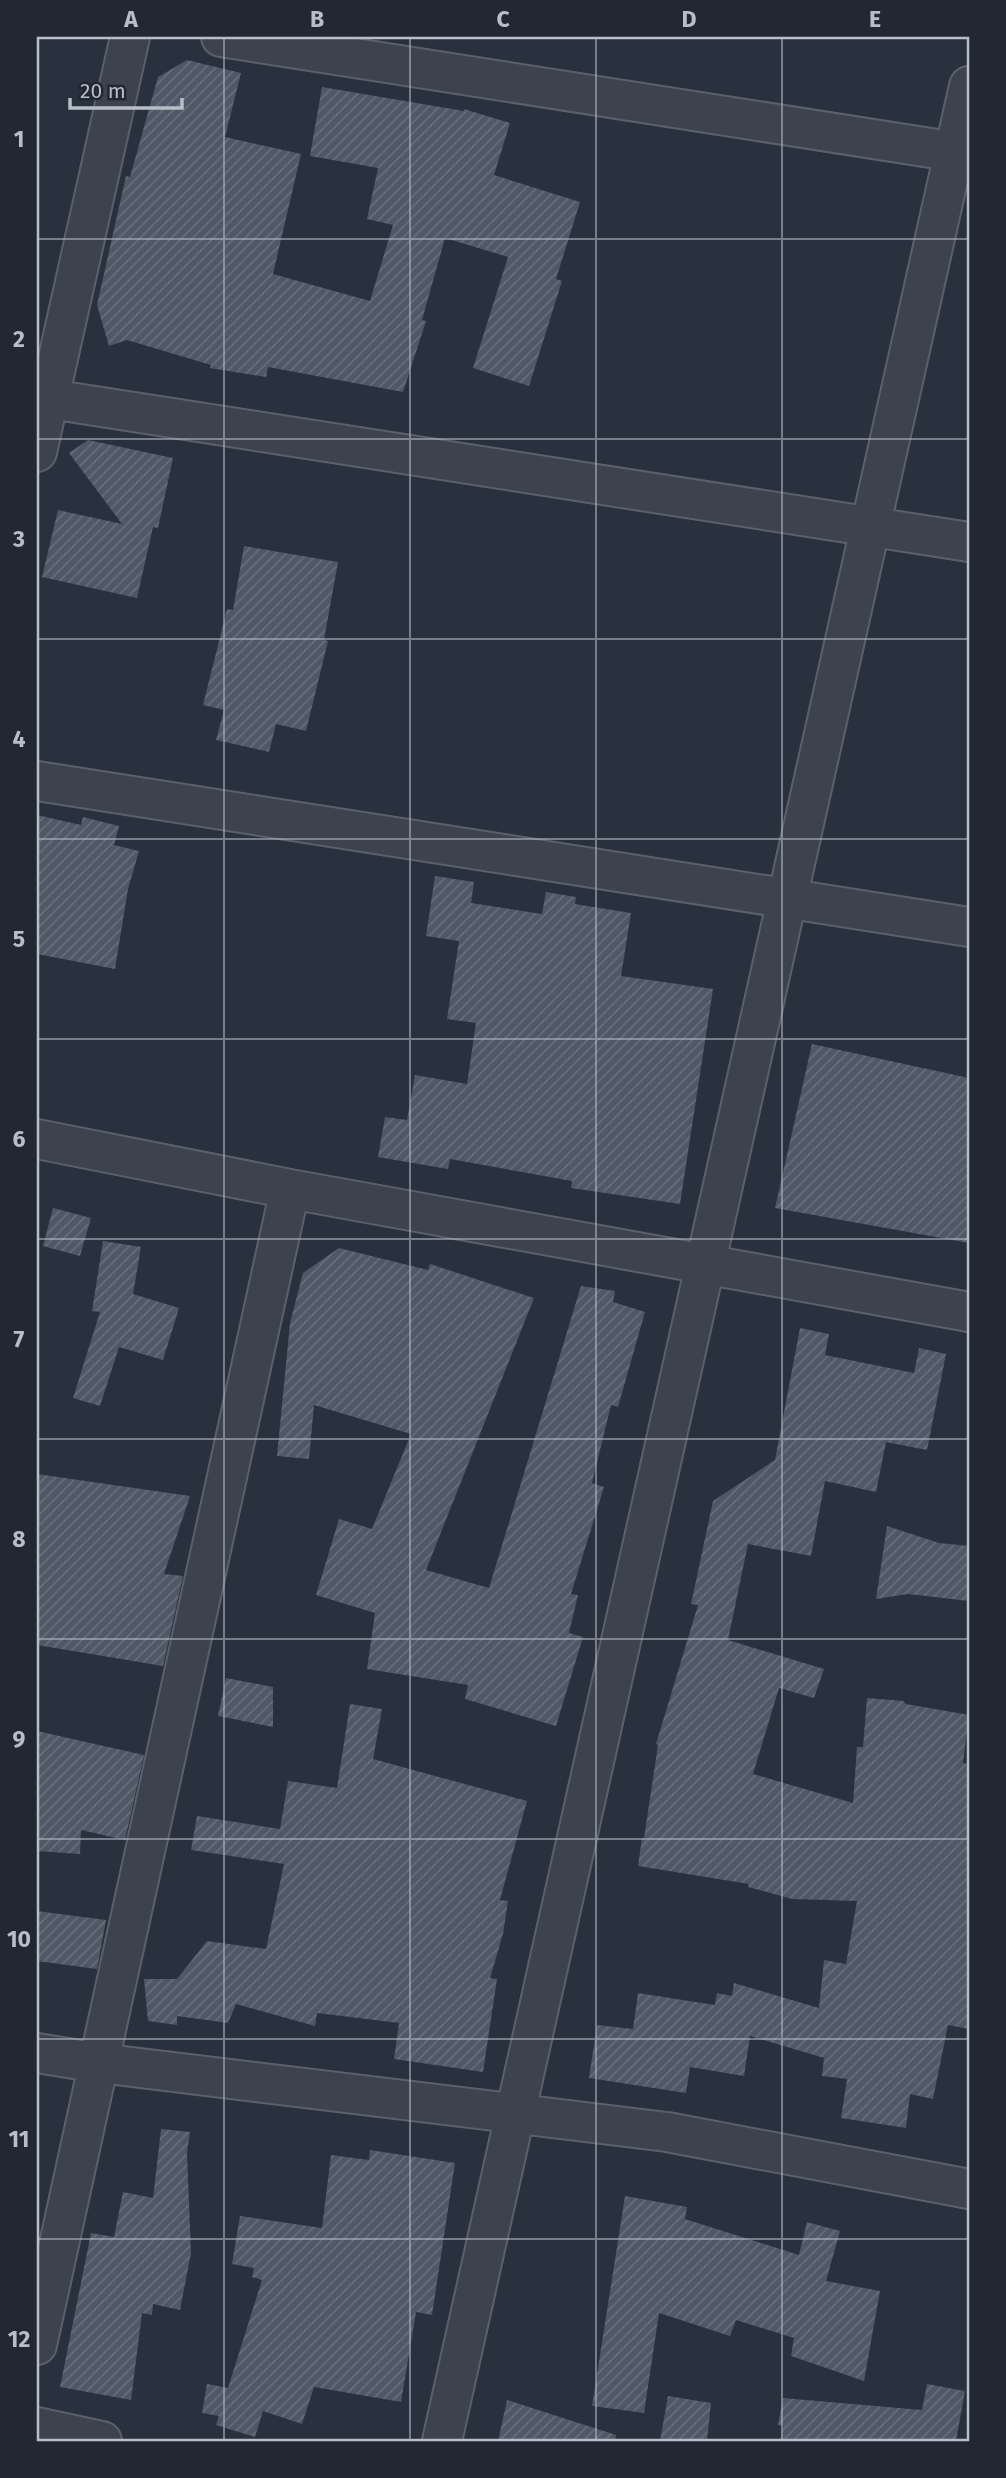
<svg xmlns="http://www.w3.org/2000/svg" width="1006" height="2478" font-family="'Fira Sans',sans-serif">
  <defs>
    <pattern id="building-hatch" width="6" height="6" patternUnits="userSpaceOnUse" patternTransform="scale(1.75)"><rect width="6" height="6" fill="#4f5866"/><path d="M-1 1l2-2M0 6l6-6M5 7l2-2" fill="none" stroke="#666e7a"/></pattern>
  </defs>
  <rect width="100%" height="100%" fill="#28313d"/>
  <path fill="url(#building-hatch)" d="M187,60l54,13 -16,64 76,17 -28,120 97,27 23,-76 -26,-6 11,-51 -68,-12 12,-69 142,24v-2l46,14 -16,52 86,27 -24,77 6,2 -33,105 -56,-18 35,-111 -63,-19 -23,82 4,1 -23,71 -135,-25 -2,10 -56,-9 1,-3 -84,-25 -18,6 -12,-41 29,-129 4,1 28,-100z
    M88,440l85,18 -15,70 -5,-1 -16,71 -95,-21 16,-67 64,14 -53,-71z
    M244,546l94,16 -14,78 4,1 -22,90 -30,-7 -7,28 -53,-12 8,-30 -21,-5 24,-96 6,1z
    M37,815l44,10 2,-8 36,9 -5,19 25,6 -11,38 -13,80 -78,-15z
    M435,876l39,6 -3,21 71,11 4,-22 30,5 -1,7 56,9 -10,63 92,13 -33,215 -109,-16 1,-7 -122,-22 -2,10 -70,-12 7,-40 22,3 8,-45 52,9 9,-61 -29,-4 12,-78 -33,-5z
    M812,1044l157,34v165l-194,-35z
    M53,1208l38,10 -11,38 -37,-10z
    M103,1241l38,6 -8,47 46,14 -16,52 -44,-13 -19,59 -27,-8 27,-86 -8,-1z
    M339,1248l89,22 2,-6 104,34 -108,272 63,18 92,-302 34,5 -2,11 32,10 -27,95 -7,-2 -19,78 12,4 -33,107 7,1 -9,38 14,4 -27,89 -91,-27 3,-14 -101,-16 8,-56 -59,-18 23,-76 33,10 39,-95 -97,-29 -5,54 -32,-3 13,-133 13,-50z
    M800,1328l29,6 -4,21 89,18 5,-25 27,6 -19,96 -41,-8 -10,50 -51,-11 -14,75 -63,-12 -20,96 96,29 -10,29 -35,-10 -26,86 100,29 4,-56h6l4,-49 36,3 3,3 63,11 -6,48 6,1v265l-21,-4 -15,74 -23,-5 -4,34 -65,-10 6,-39 -25,-3 2,-18 -74,-22 -6,40 -54,-9 -4,26 -97,-15 8,-53 36,4 5,-36 77,12 2,-12 15,3 2,-13 85,25 5,-48 22,4 11,-63 -65,-2 -44,-12 1,-3 -111,-18 4,-28h2l14,-93 -2,-1 42,-139 -7,-1 22,-103 62,-41z
    M37,1474l153,22 -26,78 19,2 -20,90 -126,-21z
    M887,1526l52,17 30,3v55l-61,-7 -32,5z
    M226,1678l47,9v40l-55,-11z
    M350,1704l32,5 -9,50 154,42 -27,99 8,1 -5,33 -13,44 7,1 -14,93 -89,-13 5,-36 -82,-10 -2,13 -79,-22 -8,19 -51,-7v9l-29,-4 -4,-42h33l30,-38 59,8 18,-85 -93,-14 6,-34 83,13 8,-48 49,7z
    M37,1731l107,24 -19,85 -44,-10 -1,24 -43,-3z
    M37,1911l69,9 -9,49 -60,-8z
    M161,2129l29,3 -3,21 4,100 -11,57 -27,-6 -1,11 -10,-2 -11,87 -71,-13 31,-154 23,4 9,-45 30,6z
    M370,2150l85,13 -23,152 -16,-3 -15,90 -87,-15 -12,37 -39,-13 -8,26 -39,-12 3,-9 -17,-3 5,-29 21,4 34,-108 -10,-3 2,-9 -22,-4 8,-48 82,12 9,-73 38,5z
    M625,2196l62,11 -2,12 114,36 8,-33 33,9 -14,50 54,10 -16,90 -73,-25 3,-18 -58,-18 -6,16 -71,-23 -15,100 -52,-7z
    M927,2384l38,7 -9,50h-176l3,-15 -5,-1 5,-27 139,12z
    M668,2396l43,7 -4,38h-47z
    M507,2400l109,35 -1,6h-117z"/>
  <g fill="none" stroke-linecap="round" stroke-linejoin="round">
    <defs>
      <path id="minor" d="M221,37l748,117
        M37,397l932,145
        M37,452l93,-415
        M37,781l932,146
        M37,1139l253,50 679,123
        M37,2053l62,10 568,69 302,57
        M37,2345l253,-1156
        M37,2427l65,14
        M442,2441l527,-2355"/>
    </defs>
    <use href="#minor" stroke="#5a616b" stroke-width="42"/>
    <use href="#minor" stroke="#3c434e" stroke-width="38"/>
  </g>
  <path fill="none" stroke="#b8bec8" stroke-width="2" stroke-opacity="0.55" d="M224,37v2404M410,37v2404M596,37v2404M782,37v2404M37,239h932M37,439h932M37,639h932M37,839h932M37,1039h932M37,1239h932M37,1439h932M37,1639h932M37,1839h932M37,2039h932M37,2239h932"/>
  <rect width="1006" height="2478" fill="none" stroke="#212833" stroke-width="77"/>
  <path d="M70 98v10h112v-10" fill="none" stroke="#b8bec8" stroke-width="3.5"/>
  <text x="80" y="98" font-size="21" fill="#b8bec8" stroke="#212833" stroke-width="5" paint-order="stroke">20 m</text>
  <rect x="38" y="38" width="930" height="2402" fill="none" stroke="#b8bec8" stroke-width="2.5"/>
  <g font-size="23" text-anchor="middle" font-weight="bold" fill="#b8bec8">
    <text x="131" y="27">A</text>
    <text x="317" y="27">B</text>
    <text x="503" y="27">C</text>
    <text x="689" y="27">D</text>
    <text x="875" y="27">E</text>
    <text x="19" y="147">1</text>
    <text x="19" y="347">2</text>
    <text x="19" y="547">3</text>
    <text x="19" y="747">4</text>
    <text x="19" y="947">5</text>
    <text x="19" y="1147">6</text>
    <text x="19" y="1347">7</text>
    <text x="19" y="1547">8</text>
    <text x="19" y="1747">9</text>
    <text x="19" y="1947">10</text>
    <text x="19" y="2147">11</text>
    <text x="19" y="2347">12</text>
  </g>
</svg>
